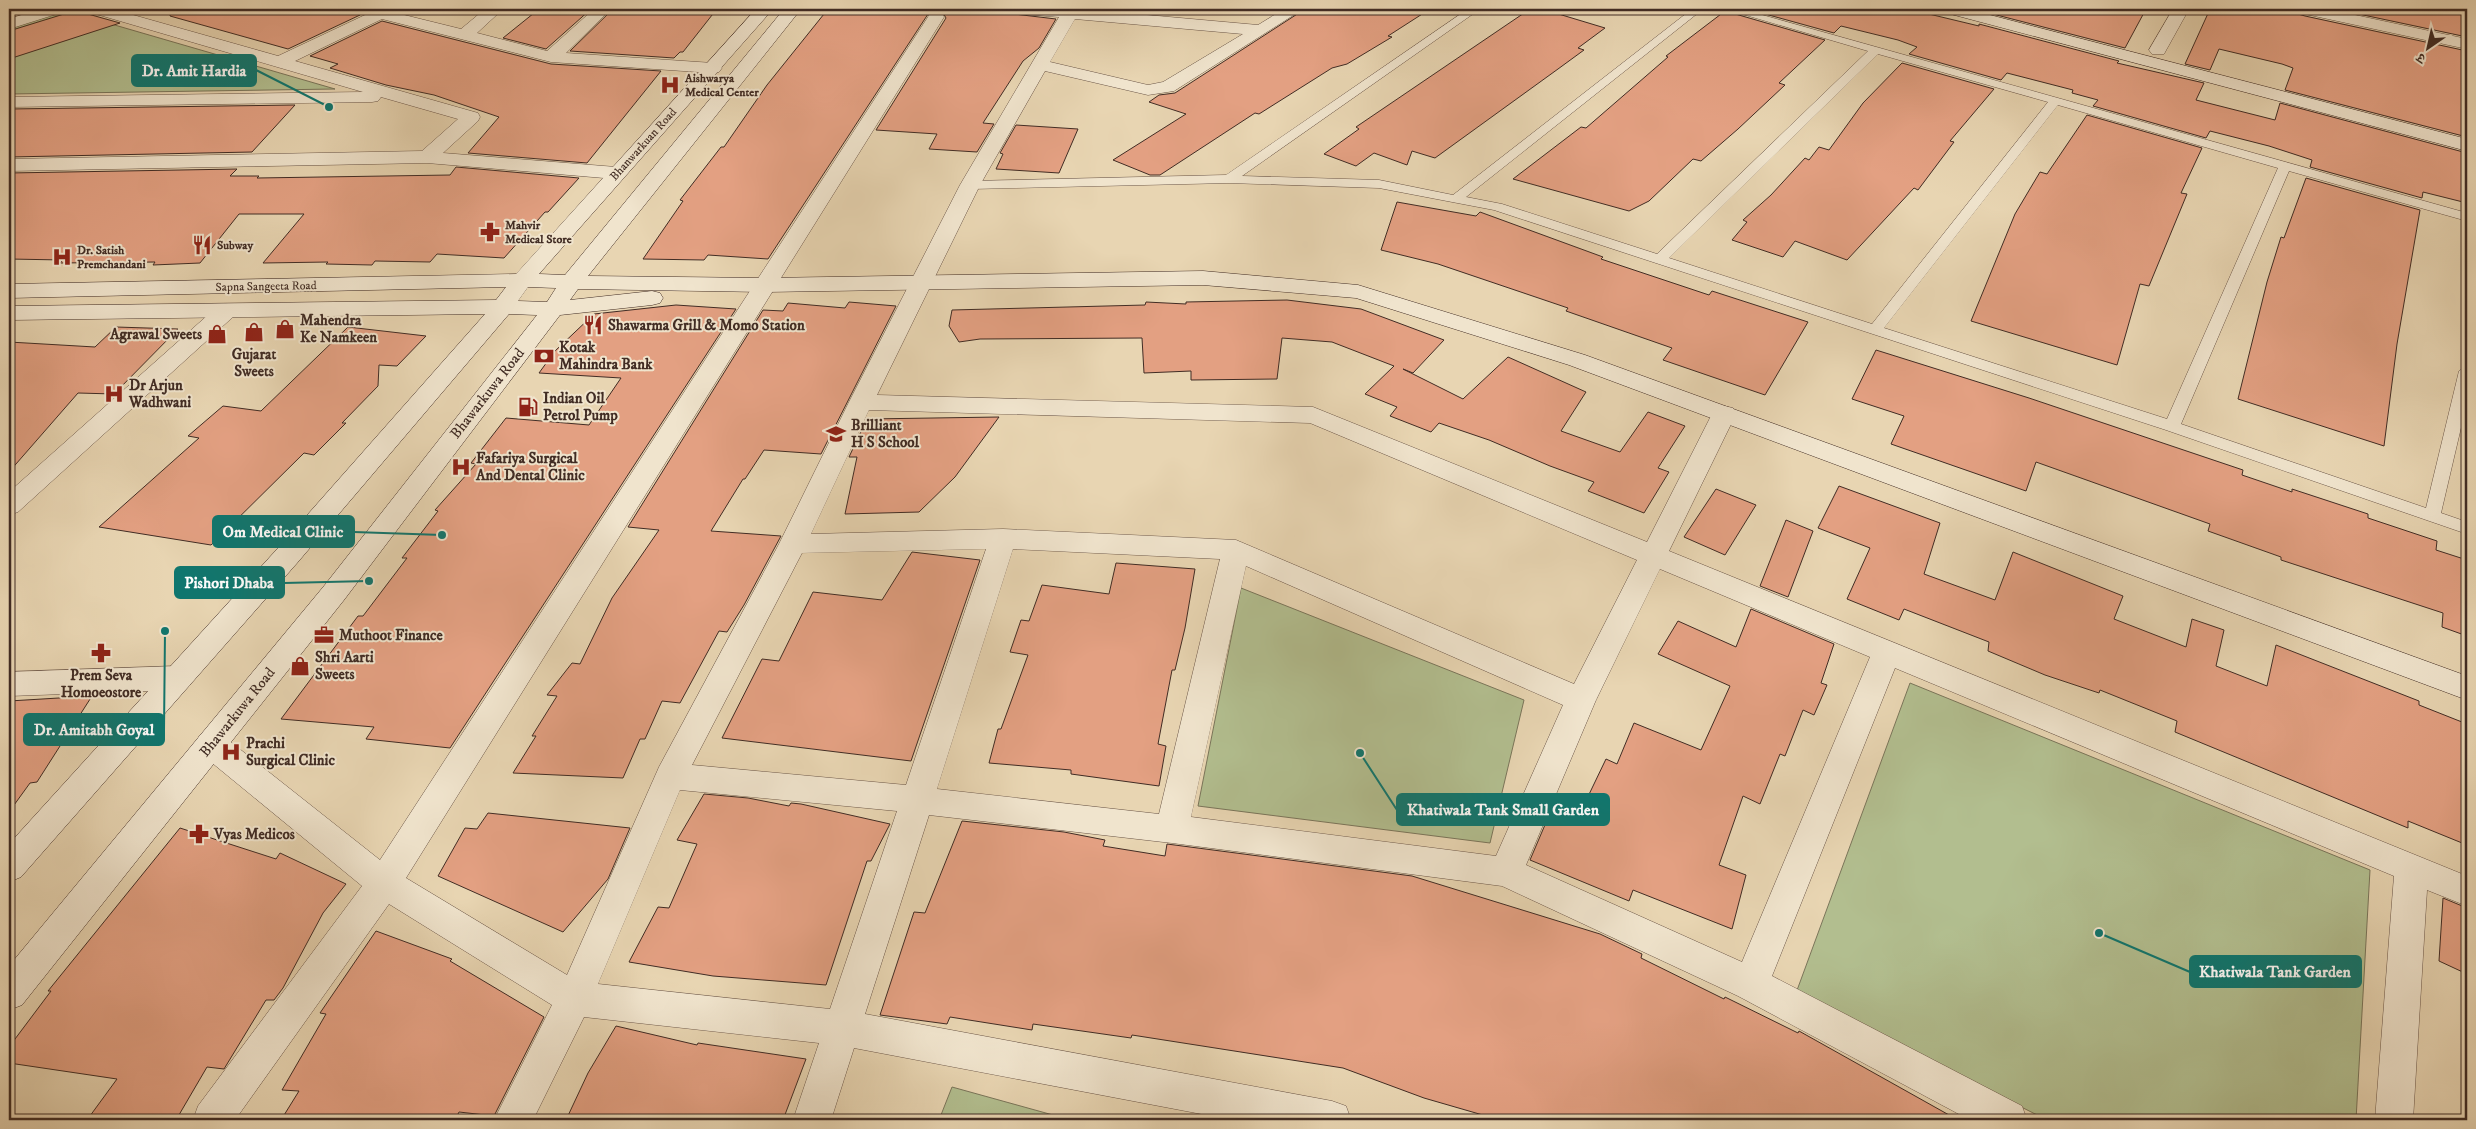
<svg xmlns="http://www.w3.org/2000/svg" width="2476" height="1129" font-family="'IM FELL DW Pica','Noto Serif Devanagari',serif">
  <rect width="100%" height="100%" fill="#e8d5b2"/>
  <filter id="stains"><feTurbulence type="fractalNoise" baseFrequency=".004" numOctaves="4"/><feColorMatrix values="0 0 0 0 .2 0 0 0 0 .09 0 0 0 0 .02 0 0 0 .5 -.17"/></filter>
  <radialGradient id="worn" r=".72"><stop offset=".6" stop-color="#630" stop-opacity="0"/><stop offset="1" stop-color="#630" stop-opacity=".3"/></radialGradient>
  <path fill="#b2be8f" stroke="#7a755a" d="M63,10l272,79 -326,5v-67z
    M1241,588l283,112 -34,143 -292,-37z
    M1910,683l460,187 -14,250h-309l-251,-127z
    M952,1087l119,33h-132z"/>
  <path fill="#e3a082" stroke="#412c24" d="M67,9h18l3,5 32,9 -111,36v-28l55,-17z
    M171,9h169l20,6 -72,34 -118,-33z
    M539,9h52l-45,40 -43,-11z
    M613,9h71l32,1 -33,42h-3l-6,6 -104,-7z
    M828,9h89l97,5 42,5 -17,29 -16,13 -40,62 11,1 -17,28 -48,-3 8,-15 -61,-4 70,-112 -4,-7h-12l-162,248 -60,-4 -4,5 -61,-1 40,-58 -3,-1 41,-53h3l43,-62z
    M1305,9h125l-42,27 4,1 -45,27 -15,4 -73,46 -4,-1 -95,62h-10l-37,-15 73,-46 -37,-12 10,-7 16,-2z
    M1530,9h12l63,19 -27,20 6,2 -26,19 -123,89 -23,-7 -5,14 -33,-12 -18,13 -32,-12 35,-25 -3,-2z
    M1747,9h161l71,17v-2l140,37 -2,2 87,20 -8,17 79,20 5,-17 187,50v50l-44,-11 -1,6 -112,-31 2,-7 -43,-14 -59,-15 -4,7 -113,-32 5,-6 -26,-7 1,-3 -66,-17 -6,7 -92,-26 8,-7 -19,-7 -57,-14 -7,7z
    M1981,9h165l-21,39 -144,-37z
    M2210,9h85l3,5 7,2 162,35v86l-182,-47 8,-22 -11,-4 -63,-15 -9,21 -25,-6z
    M2335,9h130l-2,10 4,1v17z
    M1725,11l100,29 -46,43 6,2 -47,44 -37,32 -8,-2 -44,42 -20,10 -116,-32 68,-52 5,1 82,-71 -2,-1z
    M382,21l169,43 110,7 -74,92 -119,-10 31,-36 -65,-22 -48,-10 -56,-17 8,-4 -28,-8z
    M1902,63l92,26 -44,52 4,1 -36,48 -4,-2 -67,72 -52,-19 -12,16 -51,-17 15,-18 -4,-2 28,-25 34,-37 4,2 10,-13 10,3 34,-47z
    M295,105l-43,47 -243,5v-48z
    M2087,115l115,33 -21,45 6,1 -38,92 -9,-2 -23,81 -146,-44 44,-107 25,-42 7,2z
    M1016,125l62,4 -19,44 -63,-4 7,-15 -3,-1z
    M456,167l123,11 -31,34h-3l-41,46 -67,-4 -7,8 -55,-1 -3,4 -46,-1 2,-2 -65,1 41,-49h-65l-39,49 -47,2 2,-3 -95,1 3,-3 -54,-1v-86l228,-4 -7,7h29l-2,2 193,-3z
    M2306,178l114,32 -23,134 -13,102 -146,-47 29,-117 14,-45 3,1z
    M1397,202l79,14 4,-4 123,45 -2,2 108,36 3,-4 96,31 -43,73 -102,-35 9,-12 -106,-37 2,-3 -130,-44 -57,-14z
    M1287,300l74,9 83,31 -31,33 -10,-4 60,30 45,-42 78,35 -25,39 59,21 28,-40 37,14 -27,42 11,4 -25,41 -56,-22 6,-9 -44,-16 -61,-26 -50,-17 -8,9 -41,-16 7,-9 -32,-13 29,-28 -62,-24 -50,-4 -5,41 -86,1v-9l-47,2 -2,-35 -162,1 -21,3 -10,-16 3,-16 193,-5 1,-3 40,2v-2z
    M849,302l47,4 -75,148 -57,-4 -19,29h-2l-32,52 70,5 -37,69 -17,27 -8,-1 -39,72 -18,-2 -17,38h-5l-17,39 -110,-5 23,-37h-4l25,-40 -10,-1 25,-32 8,1 32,-66 47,-68 -31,-3 135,-217 20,1 5,-8 57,5z
    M676,305l60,4 -286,439 -84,-9 8,-12 -93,-8 77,-103h5l44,-58h-5l36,-47 -3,-1 41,-46 -5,-1 35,-45 83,7 32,-47 -82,-5 16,-22 39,-37z
    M116,327l62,2 -64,65 -36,-1 -69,79v-130l86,5z
    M348,327l78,9 -29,30 -18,-1 -1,21 -36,37h4l-32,32 -10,-2 -93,92 -112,-18 100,-89 -11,-2 35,-30 38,5z
    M1876,350l153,48 214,72 -1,5 50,17v-3l76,25v4l69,23 -1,9 31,10v76l-25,-9 1,-14 -162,-53v-3l-73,-26 2,-7 -174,-62 -10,29 -135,-47 13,-28 -52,-17z
    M999,417l-44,60 -36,35 -74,2 12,-57h-8l18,-38z
    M1839,486l101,37 -16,51 71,26 18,-48 110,44 -9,23 72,28 6,-28 32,11 -8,36 51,20 9,-41 143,56v4l48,19v121l-59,-24v7l-233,-96 2,-11 -77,-31 -1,3 -54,-18 -57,-24 1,-9 -85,-33 -5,11 -52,-21 23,-51 -52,-20z
    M1716,489l40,16 -31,50 -41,-18z
    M1786,520l27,11 -25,66 -28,-11z
    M912,552l68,8 -69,201 -189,-23 40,-79 17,2 34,-69 69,8z
    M1116,563l79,6 -10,59 -10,42h-3l-14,74 8,2 -7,40 -88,-12v-4l-82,-7 9,-34h3l27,-74 -18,-3 11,-32 8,1 13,-36 67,9z
    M1751,609l83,35 -13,39 6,2 -13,30 -11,-5 -18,46 -5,-2 -20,50 -17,-8 -24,69 27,10 -14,54 -99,-39 -4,11 -99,-41 26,-61 26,10 24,-50 11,5 17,-41 67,27 29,-64 -72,-32 20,-33 58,26z
    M92,696l-55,86 -7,1 -21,29v-111z
    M704,794l44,4 41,8 2,-3 10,1 89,20 -19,37h-4l-41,124 -113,-9 -84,-14 29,-55 11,1 28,-64 -20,-4z
    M488,813l142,15 -22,51 -45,53 -125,-56 27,-48 12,1z
    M962,821l102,11 41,8 -2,6 62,10 2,-12 245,32 188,58 42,20 -1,4 83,41 1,-2 73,36 1,-2 159,89h-458l-76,-22 -81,-30 -211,-33 -1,3 -98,-14 -1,6 -82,-13 -3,7 -67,-9 34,-103 11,1z
    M180,828l96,31 4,-6 66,31 -23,29 -40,75 -9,12h-8l-42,69 -17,-2 -31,53h-89l30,-41 -108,-16v-16l42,-56h-3z
    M2443,898l24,10v66l-28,-13z
    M376,931l76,28 -2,2 94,56 -50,99 -35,-4 -4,8h-174l18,-29 -17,-1 44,-76 -6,-1z
    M616,1026l81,19 1,-2 108,16 -23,61h-217l22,-47z"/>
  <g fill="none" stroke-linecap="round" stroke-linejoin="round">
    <defs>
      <path id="lane" d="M1468,9h12l-238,167 137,4 74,15 239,-186h11l-237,188 36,7 155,50 211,-203 -143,-42h16l726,204v8l-178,-50 -108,253 245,84 33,-137 8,-5v36l-26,111 26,9v12l-301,-104 -672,-220 -115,-22 -150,-5 -259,6 -6,-4 6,-4 256,-6zM1878,54l170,48 -176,222 -203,-66zM2058,105l220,63 -111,251 -283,-91z"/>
      <path id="street" d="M41,9h24l-2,3 -54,17v-10z
        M87,9h25l166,47 87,-41 -10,-3 -2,-3h27l81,20 24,-20h18l-26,24 70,18 47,-42h17l-45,44 147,10 6,1 3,4 -3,4 -6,1 -162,-11 -169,-43 -87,42 183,52 2,4 -2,4 -35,32 173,14 7,2 3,4 -3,4 -7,2 -189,-16 -418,8v-12l413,-8 36,-32 -77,-22 -3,4 -6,1 -363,5v-10l354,-5 -274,-80z
        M1013,9h67l178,16 26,-16h19l-129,82 -26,4 -103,-24 -65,114 -103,210 436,12 334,135 65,-128 3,-6 9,-2 9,2 3,6 -67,137 798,325v30l-40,-16 -14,230h-38l19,-244 -499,-208 -123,308 250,130 5,14h-57l-232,-124 -236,-110 -330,-43 -243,-28 -64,199 467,87 14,5 5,14h-118l-379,-72 -23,72h-38l26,-77 -235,-26 -51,103h-39l58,-115 -163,-101 -154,216h-42l5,-14 164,-220 -162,-133 -5,-9 5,-9 11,-4 11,4 158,125 548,-843 2,-4h12l2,4 -538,861 161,97 92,-208 120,-223 70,-142 111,-217 99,-168 -38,-3 -6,-2zM1075,19l168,15 -80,48 -15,3 -98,-23zM869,410l441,13 327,137 -63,124 -338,-144 -233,-11 -192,5zM986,549l-80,236 -214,-20 110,-212zM1013,549l207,10 -61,255 -222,-25zM1246,566l317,139 -67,151 -305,-39zM1660,569l210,88 -128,305 -216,-97 70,-165zM680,790l217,21 -67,198 -232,-25z
        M2173,9h16l-25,45h-12l-3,-4z
        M2297,9h30l140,30v10l-162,-35 -6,-2z
        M226,304l8,2 3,5 -3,5 -216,196 -9,3v-23l209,-186z
        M178,666l11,4 4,8 -4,8 -11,4 -169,6v-24z"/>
      <path id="secondary" d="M756,9h17l-234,265 26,1 219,-266h17l-213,267 177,2 438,-7 155,14 227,70 882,321v24l-898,-335 -213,-67 -153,-13 -438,7 -187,-3 -8,11 82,-9 8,2 3,5 -3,5 -8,2 -92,10 -216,285 -322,405 -13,5v-44l315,-380 213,-271 -28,-1 -211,248 -277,315 -12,5v-38l269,-296 207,-234 -476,6v-14l487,-6 10,-13 -497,11v-14l507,-10zM528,287l28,1 -9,14 -29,-1z
        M1941,9h26l500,130v12l-524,-139z"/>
    </defs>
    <use href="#lane" stroke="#6b5648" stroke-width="1"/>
    <use href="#street" stroke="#6b5648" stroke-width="1"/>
    <use href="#secondary" stroke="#412c24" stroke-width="1"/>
    <use href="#lane" fill="#f0e4cd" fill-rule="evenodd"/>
    <use href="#street" fill="#f0e4cd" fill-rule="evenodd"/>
    <use href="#secondary" fill="#f0e4cd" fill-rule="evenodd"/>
  </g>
  <defs>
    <symbol id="hospital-bare" viewBox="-9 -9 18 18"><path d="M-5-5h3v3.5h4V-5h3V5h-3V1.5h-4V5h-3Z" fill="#8f2418" stroke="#f0e4cd" stroke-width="2.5" paint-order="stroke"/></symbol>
    <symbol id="pharmacy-bare" viewBox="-9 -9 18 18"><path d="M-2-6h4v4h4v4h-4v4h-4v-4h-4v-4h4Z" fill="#8f2418" stroke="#f0e4cd" stroke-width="2.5" paint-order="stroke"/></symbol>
    <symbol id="restaurant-bare" viewBox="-9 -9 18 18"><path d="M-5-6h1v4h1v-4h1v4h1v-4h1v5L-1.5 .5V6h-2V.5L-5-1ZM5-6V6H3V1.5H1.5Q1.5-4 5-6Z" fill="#8f2418" stroke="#f0e4cd" stroke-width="2.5" paint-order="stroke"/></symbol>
    <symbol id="shop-bare" viewBox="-9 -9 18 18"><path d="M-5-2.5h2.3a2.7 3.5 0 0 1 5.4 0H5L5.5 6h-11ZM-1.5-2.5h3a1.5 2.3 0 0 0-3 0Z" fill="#8f2418" stroke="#f0e4cd" stroke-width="2.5" paint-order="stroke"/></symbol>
    <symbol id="bank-bare" viewBox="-9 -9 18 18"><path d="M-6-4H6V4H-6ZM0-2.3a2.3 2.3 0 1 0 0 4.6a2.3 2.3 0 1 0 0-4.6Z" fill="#8f2418" stroke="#f0e4cd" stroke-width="2.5" paint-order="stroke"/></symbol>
    <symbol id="fuel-bare" viewBox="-9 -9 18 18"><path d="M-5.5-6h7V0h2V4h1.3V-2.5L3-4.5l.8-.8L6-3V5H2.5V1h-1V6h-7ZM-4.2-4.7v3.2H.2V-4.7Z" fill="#8f2418" stroke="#f0e4cd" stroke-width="2.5" paint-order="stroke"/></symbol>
    <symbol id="school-bare" viewBox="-9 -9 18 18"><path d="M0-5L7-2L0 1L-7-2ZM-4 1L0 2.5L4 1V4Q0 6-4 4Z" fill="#8f2418" stroke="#f0e4cd" stroke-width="2.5" paint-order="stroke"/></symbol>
    <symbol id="office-bare" viewBox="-9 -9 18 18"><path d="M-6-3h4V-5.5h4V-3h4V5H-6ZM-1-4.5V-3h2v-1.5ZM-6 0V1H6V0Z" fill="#8f2418" stroke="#f0e4cd" stroke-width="2.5" paint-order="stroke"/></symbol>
  </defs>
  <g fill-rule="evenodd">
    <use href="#hospital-bare" x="656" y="71" width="28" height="28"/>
    <use href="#pharmacy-bare" x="476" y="218" width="28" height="28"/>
    <use href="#restaurant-bare" x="188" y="231" width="28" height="28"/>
    <use href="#hospital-bare" x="48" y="243" width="28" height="28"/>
    <use href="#restaurant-bare" x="579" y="311" width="28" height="28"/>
    <use href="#shop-bare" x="271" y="315" width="28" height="28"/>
    <use href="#shop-bare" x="240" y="318" width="28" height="28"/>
    <use href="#shop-bare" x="203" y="320" width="28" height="28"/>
    <use href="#bank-bare" x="530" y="342" width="28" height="28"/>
    <use href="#hospital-bare" x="100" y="380" width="28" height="28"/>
    <use href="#fuel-bare" x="514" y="393" width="28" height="28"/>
    <use href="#school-bare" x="822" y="420" width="28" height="28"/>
    <use href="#hospital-bare" x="447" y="453" width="28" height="28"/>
    <use href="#office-bare" x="310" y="621" width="28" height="28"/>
    <use href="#pharmacy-bare" x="87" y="639" width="28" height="28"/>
    <use href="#shop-bare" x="286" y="652" width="28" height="28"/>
    <use href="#hospital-bare" x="217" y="738" width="28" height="28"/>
    <use href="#pharmacy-bare" x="185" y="820" width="28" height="28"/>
  </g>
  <g text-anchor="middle" stroke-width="4" stroke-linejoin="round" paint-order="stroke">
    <g font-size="12" font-weight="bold" fill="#412c24" stroke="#f0e4cd" text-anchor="start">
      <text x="685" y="82">Aishwarya<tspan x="685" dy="14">Medical Center</tspan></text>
      <text x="505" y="229">Mahvir<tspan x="505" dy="14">Medical Store</tspan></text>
      <text x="217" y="249">Subway</text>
      <text x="77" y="254">Dr. Satish<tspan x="77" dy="14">Premchandani</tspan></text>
    </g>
    <g font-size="12" fill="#412c24" stroke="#f0e4cd">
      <text transform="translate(643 144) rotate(-48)" y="4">Bhanwarkuan Road</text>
      <text transform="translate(266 286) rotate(-1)" y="4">Sapna Sangeeta Road</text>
    </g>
    <g font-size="15" font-weight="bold" fill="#412c24" stroke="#f0e4cd" text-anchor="start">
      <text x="300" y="325">Mahendra<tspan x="300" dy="17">Ke Namkeen</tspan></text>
      <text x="608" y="330">Shawarma Grill &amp; Momo Station</text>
      <text x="202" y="339" text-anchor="end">Agrawal Sweets</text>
      <text x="559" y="352">Kotak<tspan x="559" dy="17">Mahindra Bank</tspan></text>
      <text x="254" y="359" text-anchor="middle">Gujarat<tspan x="254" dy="17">Sweets</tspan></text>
      <text x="129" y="390">Dr Arjun<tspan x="129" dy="17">Wadhwani</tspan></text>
      <text x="543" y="403">Indian Oil<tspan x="543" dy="17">Petrol Pump</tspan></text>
      <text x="851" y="430">Brilliant<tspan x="851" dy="17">H S School</tspan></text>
      <text x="476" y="463">Fafariya Surgical<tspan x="476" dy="17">And Dental Clinic</tspan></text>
      <text x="339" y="640">Muthoot Finance</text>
      <text x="315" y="662">Shri Aarti<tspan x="315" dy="17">Sweets</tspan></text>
      <text x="101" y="680" text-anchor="middle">Prem Seva<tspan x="101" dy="17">Homoeostore</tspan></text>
      <text x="246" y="748">Prachi<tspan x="246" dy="17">Surgical Clinic</tspan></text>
      <text x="214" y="839">Vyas Medicos</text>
    </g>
    <g font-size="15" fill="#412c24" stroke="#f0e4cd">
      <text transform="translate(487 393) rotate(-52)" y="5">Bhawarkuwa Road</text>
      <text transform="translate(237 712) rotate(-51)" y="5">Bhawarkuwa Road</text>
    </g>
  </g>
  <path fill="none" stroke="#0f766e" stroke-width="2" d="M329 107L256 70M442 535L354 532M369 581L284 583M165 631L164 730M1360 753L1397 810M2099 933L2190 972"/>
  <g fill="#0f766e" stroke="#f0e4cd" stroke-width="2">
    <circle cx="329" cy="107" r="5"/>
    <circle cx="442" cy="535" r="5"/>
    <circle cx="369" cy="581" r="5"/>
    <circle cx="165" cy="631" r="5"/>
    <circle cx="1360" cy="753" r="5"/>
    <circle cx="2099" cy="933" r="5"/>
  </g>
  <g fill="#0f766e" stroke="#0f766e" stroke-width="2">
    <rect x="132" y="55" width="124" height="31" rx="5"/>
    <rect x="213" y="516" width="141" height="31" rx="5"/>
    <rect x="175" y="567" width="109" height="31" rx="5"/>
    <rect x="24" y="714" width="140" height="31" rx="5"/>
    <rect x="1397" y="794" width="212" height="31" rx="5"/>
    <rect x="2190" y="956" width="171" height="31" rx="5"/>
  </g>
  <g font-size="16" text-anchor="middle" font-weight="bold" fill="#fff">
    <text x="194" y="76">Dr. Amit Hardia</text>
    <text x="283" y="537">Om Medical Clinic</text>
    <text x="229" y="588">Pishori Dhaba</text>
    <text x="94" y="735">Dr. Amitabh Goyal</text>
    <text x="1503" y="815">Khatiwala Tank Small Garden</text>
    <text x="2275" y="977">Khatiwala Tank Garden</text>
  </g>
  <rect width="2476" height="1129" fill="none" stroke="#e8d5b2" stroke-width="30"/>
  <rect x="10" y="10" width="2456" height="1109" fill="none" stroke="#412c24" stroke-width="2.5"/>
  <rect x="15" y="15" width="2446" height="1099" fill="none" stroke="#412c24"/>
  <g transform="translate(2428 48) rotate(214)" stroke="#f0e4cd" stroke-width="4" paint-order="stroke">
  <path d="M0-4L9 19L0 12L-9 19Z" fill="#412c24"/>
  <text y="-8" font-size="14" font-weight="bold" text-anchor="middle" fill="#412c24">उ</text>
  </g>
  <rect width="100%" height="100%" filter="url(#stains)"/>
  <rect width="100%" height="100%" fill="url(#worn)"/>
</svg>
